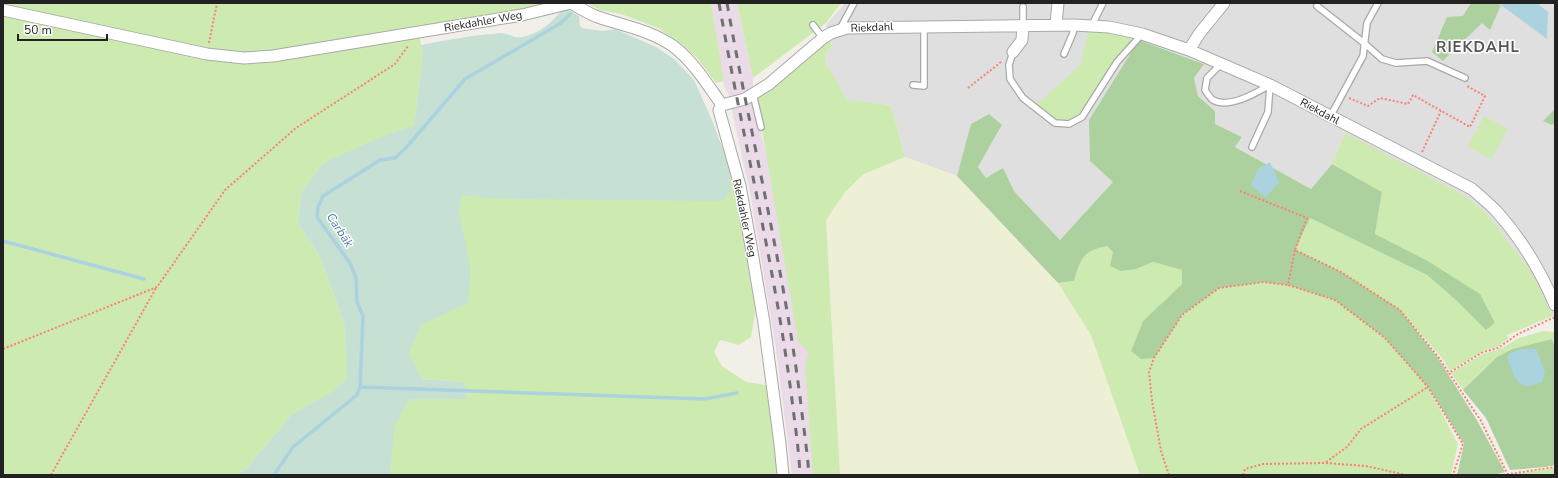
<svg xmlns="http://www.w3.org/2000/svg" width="1558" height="478" font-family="'Nunito Sans',sans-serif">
  <rect width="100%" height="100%" fill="#f2efe9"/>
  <path fill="#e0dfdf" d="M845,3h710v321l-2,-8 -22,-45 -44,-57 -142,-81 -13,31 -21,25 -76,-42 7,-10 -27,-13v-13l-17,-15 -4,-18 10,-15 -65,-23 -25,142 -54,58 -46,-49 -11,-22 -17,9 -8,-11 24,-41 -39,29 -6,21 -52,-19 -14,-52 -44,-4 -11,-22 -10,-15 -1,-11 7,-7 -6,-21z"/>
  <path fill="#ebdbe8" d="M711,3h26l16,75v11l6,10 11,28 -9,5 26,113 28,111 9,119h-32l-16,-126 -26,-157 -22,-99 -4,-7z"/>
  <path fill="#eef0d5" d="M905,157l52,19 101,107 33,52 49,140h-300l-14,-255 19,-28 19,-18z"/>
  <path fill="#cdebb0" d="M3,3h568l-153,29 5,20 -9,75 -91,36 -22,30 -3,30 23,36 24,67 4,26 -2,27 -16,14 -39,21 -47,56 -12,5h-230z
    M587,3h124l13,78 -8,2 -19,-25 -17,-15 -22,-15 -37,-14 -21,-4z
    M737,3h104l-15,20 -73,55z
    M1090,25l52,9 -25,28 -35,55 -13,7 -14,-1 -21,-16 46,-42z
    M830,41l2,5 -7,7 1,11 10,15 11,21 44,5 14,52 -41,17 -19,18 -19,28 14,255h-27l-8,-110 4,-12 -11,-12 -36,-211 3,-2 -8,-29 64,-53z
    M1484,116l24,13 -17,30 -23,-13z
    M711,118l18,48 15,73 12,70 -5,28 -12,8 -19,-5 -6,12 8,14 24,16 20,3 9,51 3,39h-440l56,-76h72l-2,-17 -83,-6 17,-176z
    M1345,133l119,62 23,19 44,57 22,45 -46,19 2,3 -12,9 -12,3 -35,21 -8,-13 -42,-48 -105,-60 15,-32 117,57 30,26 -31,-41 -51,-26 7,-42 -50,-28z
    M1107,246l29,23 17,-7 29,8v14l-39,37 -12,30 23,7 28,-43 37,-27 45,-6 24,3 47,15 50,38 43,49 30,57 -7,31h-311l-49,-140 -33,-52 16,-2c8,-23 8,-30 33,-35z
    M1543,331l12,1v15l-3,-8 -40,10 -15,8 -34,33 -12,-17 32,-19 17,-5 19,-11z
    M1555,468v7h-46z"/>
  <path fill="#add19e" d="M1471,3h24l6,2 -11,25 -8,-7 -39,38 -11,-9 15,-35 16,-1z
    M1139,40l65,24 -10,14 4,18 17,15v13l27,13 -7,10 76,42 21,-25 50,28 -7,42 51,26 54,34 15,29 -9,7 -29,-29 -30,-26 -117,-57 -15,32 46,22 59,38 38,48 40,64 27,50 -11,3h-37l7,-31 -36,-57 -43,-49 -50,-38 -47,-15 -24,-3 -45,6 -37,27 -28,43 -13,1 -10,-8 12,-30 39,-37v-14l-29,-8 -17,7 -15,2 -11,-5 3,-14 -6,-6c-25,5 -26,13 -33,35l-16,2 -101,-107 14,-52 18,-10 13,11 -24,42 8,11 17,-10 11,23 46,49 53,-58 -23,-21 -1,-41z
    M1555,109v14l-3,2 -9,-4z
    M1552,339l3,8v118l-10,2 -35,3 -24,-52 -23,-28 34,-33 15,-8z"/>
  <path fill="#c6e0d4" d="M562,10h7l10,6 1,10 2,2 21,3 12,-2 41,18 18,12 20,21 17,38 18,48 2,25 -8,10 -227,-2 -34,-4 -3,17 12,59 -3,32 -47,22 -12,28 13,26 42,3 3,17h-57l-16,27 -4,49h-157l12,-5 47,-56 40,-22 15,-13 -2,-53 -24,-67 -23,-36 3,-30 22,-30 63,-28 28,-9 9,-74 -2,-7c26,-5 53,-10 80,-12 7,0 14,6 21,4 16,-3 30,-14 40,-27z"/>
  <path fill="#aad3df" d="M1503,3h34l11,9 -1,27 -46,-34z
    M1270,162l9,20 -13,15 -15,-11 7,-17z
    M1521,349h15l9,23 -3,10c-4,1 -9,4 -13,4 -13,2 -18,-19 -22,-29l2,-3z"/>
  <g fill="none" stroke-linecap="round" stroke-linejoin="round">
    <path stroke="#aad3df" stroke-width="3.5" d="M3,241l141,38
      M360,387l344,12 33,-6
      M274,475l19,-28 64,-52 3,-8 3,-71 -6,-14 -1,-24 -6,-15 -33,-46 1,-10 5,-11 57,-36 15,-2 10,-9 60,-70 96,-56 9,-9"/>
    <defs>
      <path id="service" d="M1317,6l47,37 18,16 14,4 31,-2 38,17
        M813,25l10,13
        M1023,25v-18
        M1092,25l11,-22
        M840,29l14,-26
        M1013,52l-4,13 1,14 13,19 32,25 14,1 13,-7 35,-55 25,-28
        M1064,54l9,-21 1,-8
        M1221,64l-14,14 -2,12c2,3 5,8 8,10 16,9 43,-7 57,-15
        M913,85l11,1v-60
        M753,94l8,33
        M1330,117l33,-61 4,-33 11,-20
        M1252,147l16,-35 2,-27"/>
      <path id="minor" d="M3,10l204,44 37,4 29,-2 249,-41 49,-12c9,5 18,11 27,14 26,9 52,13 75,29 20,15 34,38 49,59
        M1056,24l2,-21
        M1189,50l10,-16 25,-31
        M1013,52l9,-12 1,-15
        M722,105l23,-6 24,-15 54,-46 8,-5 16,-5 227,-3 35,2 33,7 47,16 81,35 202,104c9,8 18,15 26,24 24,27 43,59 57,92
        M722,105l-3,5 21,76 11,60 13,77 16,121 3,31"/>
    </defs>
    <use href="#service" stroke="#a9a9a9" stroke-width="8"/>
    <use href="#minor" stroke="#a9a9a9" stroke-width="13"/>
    <path stroke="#fa8072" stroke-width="2" stroke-dasharray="2 2" stroke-linecap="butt" d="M209,43l8,-40
      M968,88l33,-26
      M1349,98l19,8 12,-8 28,6 5,-9 57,32 15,-31 -18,-10
      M1422,152l19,-41
      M1240,191l67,27 -12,32 46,22 59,38 39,48 10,15
      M1295,250l-7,35 47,15 50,38 43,49 35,57 -10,31
      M3,349l154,-62 68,-97 71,-62 99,-64 13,-18
      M1326,462l21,-15 14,-18 67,-42
      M51,475l105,-187
      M1169,475l-8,-24 -9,-50 -3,-29 5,-14 28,-43 37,-27 45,-6 24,3
      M1243,475l2,-6 18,-5 62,-1 41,3 40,9
      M1503,475l52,-8
      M1508,475l-27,-54 -32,-48 34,-21 15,-4 20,-14 37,-17"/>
    <use href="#service" stroke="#fff" stroke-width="5.5"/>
    <use href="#minor" stroke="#fff" stroke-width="11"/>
    <path stroke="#707070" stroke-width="3" stroke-dasharray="8 8" stroke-linecap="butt" d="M719,3c23,132 56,263 73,397 3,25 7,50 8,75
      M727,3c23,131 56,261 73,394 3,26 7,52 9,78"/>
  </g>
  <g text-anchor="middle" stroke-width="3" stroke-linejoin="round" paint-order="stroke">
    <g font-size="11" fill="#222" stroke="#fff">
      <text transform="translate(483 21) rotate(-10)" y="4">Riekdahler Weg</text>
      <text transform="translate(872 27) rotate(-2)" y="4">Riekdahl</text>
      <text transform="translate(1320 111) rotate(28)" y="4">Riekdahl</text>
      <text transform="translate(745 218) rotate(78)" y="4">Riekdahler Weg</text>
    </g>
    <g font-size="12" font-style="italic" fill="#4a7aab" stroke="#fff">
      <text transform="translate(340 230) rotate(57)" y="4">Carbäk</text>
    </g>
    <g font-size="15" font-weight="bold" letter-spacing="1" fill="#555" stroke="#fff">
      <text x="1478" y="52">RIEKDAHL</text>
    </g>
  </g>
  <rect width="1558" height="478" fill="none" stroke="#222222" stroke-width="8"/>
  <path d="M18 34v6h89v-6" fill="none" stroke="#222222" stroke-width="2"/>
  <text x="24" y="34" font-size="12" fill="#222222" stroke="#ffffff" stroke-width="3" paint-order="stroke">50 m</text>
</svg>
